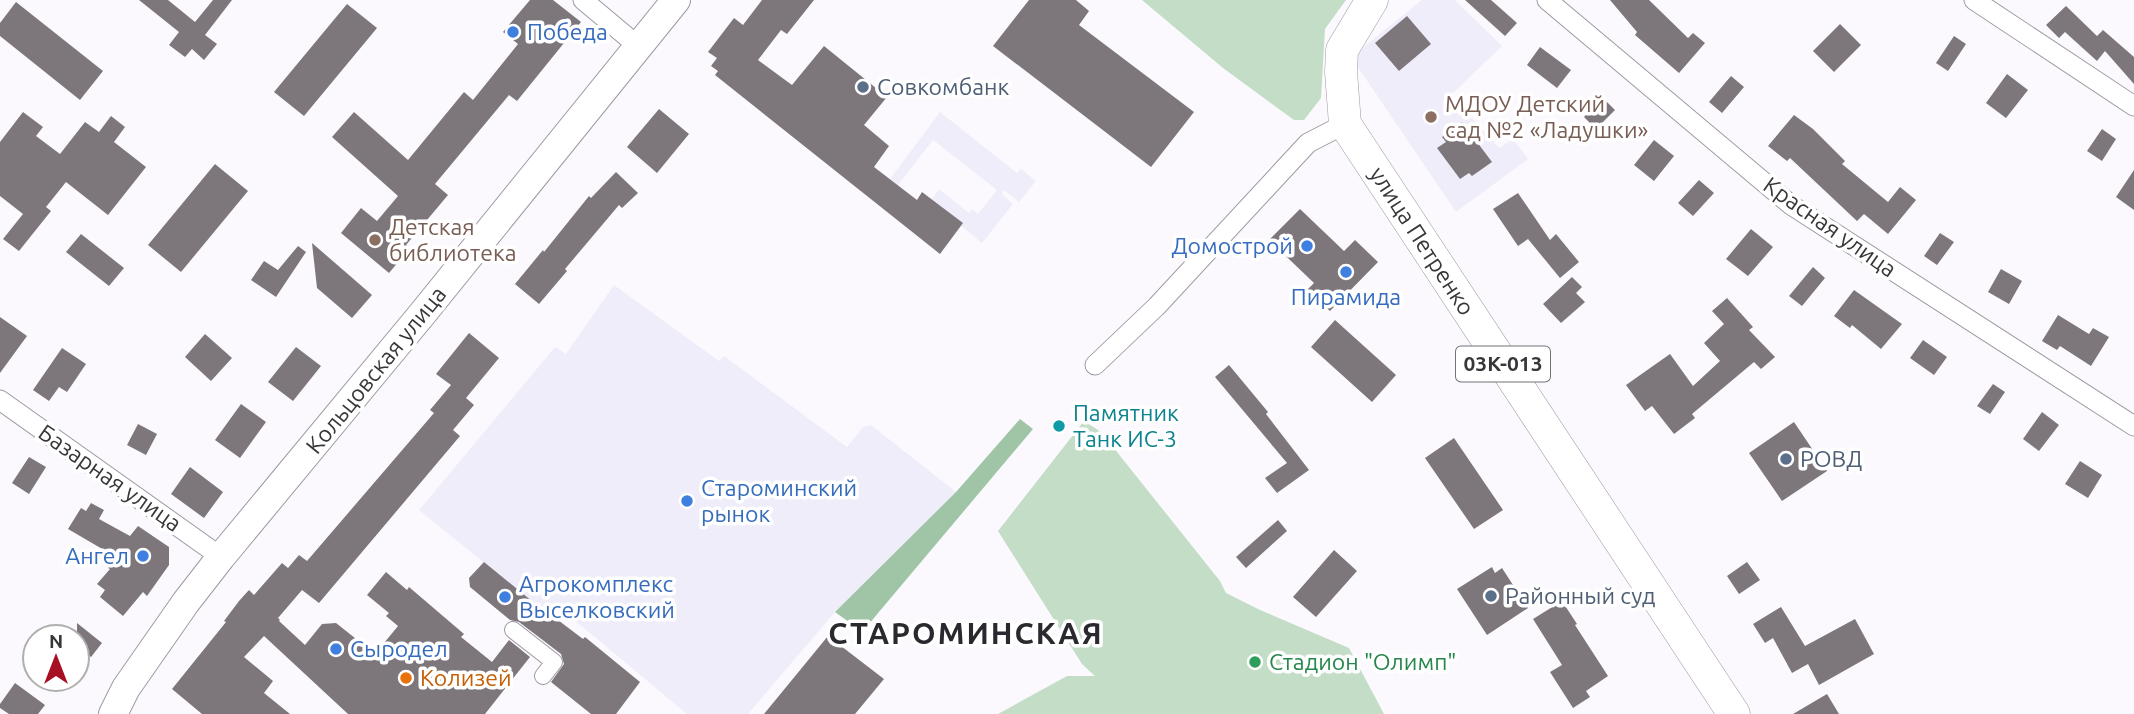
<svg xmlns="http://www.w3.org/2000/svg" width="2134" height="714" font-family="Ubuntu,sans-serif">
  <rect width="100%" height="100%" fill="#fbf9fe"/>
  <path fill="#f0edfa" d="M1422,0h33l47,46 -51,49 48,53 14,-9 15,20 -72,53 -105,-155z
    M940,112l77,61 4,-4 15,12 -17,21 -15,-12 -2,4 11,10 -31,39 -21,-17 1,-3 -30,-24 7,-10 30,24 3,-4 6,5 19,-24 -64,-50 -35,45 -8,-6z
    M614,285l105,76 5,-5 123,91 16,-20 8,-2 85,67 -121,120 -87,102h-61l-133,-111 -8,10 -127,-103 136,-163 11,7z"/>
  <path fill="#c4ddc7" d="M1142,0h204l-21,29 -4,69 -17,22h-10l-71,-52z
    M1084,421l17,11 119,149 6,12 34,17 89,38 35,66h-386l69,-38h28l-13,-12 -84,-133z"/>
  <path fill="#a0c5a6" d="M1020,419l13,10 -165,196h-15l-18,-13 121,-120z"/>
  <path fill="#7d777c" d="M139,0h29l27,22 18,-22h19l-27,35 12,9 -13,16 -12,-11 -7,8 -16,-12 10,-13z
    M530,0h23l28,22 -64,79 -8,-6 -74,89 13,11 -42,50 4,3 -21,25 -48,-40 20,-25 16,13 21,-25 -66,-59 22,-25 54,48 56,-68 9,8 45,-56 -15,-12z
    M762,0h52l-27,34 -6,-4 -23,30 34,25 32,-39 63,51 -23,28 25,21 -15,21 43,33 5,-8 41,31 -23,31 -225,-179 3,-4 -7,-5 6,-8 -9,-6 26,-34 9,7z
    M1029,0h47l13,11 -10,14 115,87 -43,55 -158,-121z
    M1465,0h26l26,23 -12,13z
    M1610,0h39l39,38 5,-5 12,10 -26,30 -44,-38 2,-3z
    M16,2l87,69 -23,29 -80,-64v-13z
    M347,4l30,24 -73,88 -30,-24z
    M2066,6l31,30 6,-6 31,27v27l-29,-33 -8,10 -32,-29 -6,6 -13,-13z
    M1407,16l24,28 -32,27 -24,-28z
    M1840,24l21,21 -27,27 -21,-21z
    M1954,36l12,8 -18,27 -12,-8z
    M1540,47l31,23 -14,18 -30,-23z
    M2007,74l21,16 -22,28 -20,-15z
    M1731,76l13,11 -22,26 -13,-11z
    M1603,98l12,12 -19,19 -12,-12z
    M659,109l30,25 -32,39 -30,-26z
    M23,112l20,15 -7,9 24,18 25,-32 14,10 12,-16 14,11 -11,15 32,25 -38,48 -42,-33 -20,25 5,4 -32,40 -16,-12 20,-25 -23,-18v-54z
    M1794,115l19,14 32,32 -3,3 46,38 12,-15 16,13 -28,34 -24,-20 -7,7 -67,-63 -3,3 -19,-15z
    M1462,122l30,40 -20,14 -3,-3 -9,6 -23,-31 9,-6 -4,-5z
    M2102,129l14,10 -14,22 -15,-10z
    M1654,140l20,16 -20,25 -20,-16z
    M215,164l33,27 -67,81 -33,-27z
    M2134,170v40l-18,-13z
    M616,172l22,21 -16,15 -3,-3 -54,64 2,2 -28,33 -24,-20 28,-34 1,2 45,-56 2,2z
    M1699,180l15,13 -21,23 -15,-13z
    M1518,193l32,47 6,-6 23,28 -19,16 -32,-39 -10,7 -25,-37z
    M1300,209l44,42 11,-11 23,22 -48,49 -23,-21 7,-7 -45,-43z
    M1751,229l22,18 -25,29 -22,-17z
    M1940,233l14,9 -17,23 -13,-9z
    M81,234l43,34 -15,18 -43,-34z
    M312,243l60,52 -20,23 -35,-30z
    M298,246l8,6 -30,45 -25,-17 13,-19 14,9z
    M1813,267l12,11 -23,28 -13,-10z
    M2001,269l21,12 -13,23 -21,-12z
    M1572,277l10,10 -6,6 9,9 -24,21 -18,-19z
    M1854,290l48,34 -21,25 -29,-24 -2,3 -16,-12z
    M1727,298l26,29 -4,3 26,27 -14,12 -7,-7 -62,52 3,4 -21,16 -22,-28 -7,5 -19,-26 44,-31 23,32 27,-25 -16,-18 20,-19 -12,-13z
    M2058,315l31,19 4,-6 16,9 -18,29 -31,-20 -3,4 -15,-9z
    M0,317l27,19 -27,37z
    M1335,320l61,55 -24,27 -61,-55z
    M469,333l30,25 -33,40 8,7 -21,25 7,6 -141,167 -17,-13 -24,28 2,2 -1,1 26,24 17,-21 14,-1 39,31 23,-28 -12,-10 3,-3 -22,-18 19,-23 21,18 2,-3 55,47 -3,3 31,25 17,-22 21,17 -45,57h-137l-84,-78 -20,21 29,24 -9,12 26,21h-88l-30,-25 54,-67 -2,-1 15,-20 10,-11 5,5 28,-32 6,5 11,-13 8,6 127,-148 -4,-3 21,-25 -15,-11z
    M205,334l27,24 -21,23 -26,-24z
    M1923,340l24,17 -13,18 -24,-17z
    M296,347l25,19 -28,35 -25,-19z
    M62,348l24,16 -19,28 -8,-5 -10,14 -16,-11z
    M1229,365l39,47 -2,2 43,56 -32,23 -12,-15 22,-15 -72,-86z
    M1993,384l12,8 -15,22 -13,-8z
    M241,404l25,18 -26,36 -25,-18z
    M2042,412l17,13 -20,26 -16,-12z
    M1794,422l33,49 -45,30 -33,-48z
    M138,424l19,10 -11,21 -19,-10z
    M1454,438l49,72 -29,19 -49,-71z
    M29,457l17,10 -17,27 -17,-11z
    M2080,461l22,14 -14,23 -23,-14z
    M190,467l33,25 -19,26 -33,-24z
    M91,503l13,7 -5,9 31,17 8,-10 31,21v18l-22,31 -4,-4 -20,24 -23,-19 5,-7 -8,-6 13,-15 -2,-1 8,-11 -48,-28 13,-21 5,3z
    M1278,520l9,11 -41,37 -10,-11z
    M1334,550l23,21 -41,46 -23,-20z
    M484,562l65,53 1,-1 33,25 2,-2 55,45 -24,32h-25l-40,-32 13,-18 -3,-10 -42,-32 -9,-2 -40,-33 -1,-9z
    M1747,562l13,18 -21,14 -12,-18z
    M1492,567l3,6 7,-5 26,40 -41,27 -30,-46z
    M1562,601l15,23 -2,1 33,51 -22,15 4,6 -17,11 -23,-36 12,-7 -29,-46z
    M1781,607l24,39 50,-27 19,35 -55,31 -11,-21 -16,9 -19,-35 -8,5 -12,-19z
    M77,623l25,20 -11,14 -3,-2 -11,18z
    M828,636l56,43 -29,35h-91z
    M15,683l30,22 -7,9h-29l-9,-6v-4z
    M1827,694l12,20h-46z"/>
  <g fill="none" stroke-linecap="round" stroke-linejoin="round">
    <defs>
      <path id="pedestrian" d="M513,630l41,32 -11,14"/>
      <path id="minor" d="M583,0l55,46
        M1547,0l244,205 343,221
        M1974,0l160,106
        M1095,365l62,-59 151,-163 37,-19
        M0,400l221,157"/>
      <path id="secondary" d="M113,714l13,-26 60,-86 35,-45 202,-244 253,-313"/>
      <path id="primary" d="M1372,0l-30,50 -1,22 4,52 389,590"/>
    </defs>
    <use href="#pedestrian" stroke="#9d9aa2" stroke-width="18"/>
    <use href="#minor" stroke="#9d9aa2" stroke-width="21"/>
    <use href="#secondary" stroke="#9d9aa2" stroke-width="30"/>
    <use href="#primary" stroke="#9d9aa2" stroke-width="33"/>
    <use href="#pedestrian" stroke="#fff" stroke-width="16"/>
    <use href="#minor" stroke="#fff" stroke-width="19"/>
    <use href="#secondary" stroke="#fff" stroke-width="28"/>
    <use href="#primary" stroke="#fff" stroke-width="32"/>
  </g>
  <g fill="#3f7fe0" stroke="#fff" stroke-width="2.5">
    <circle cx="513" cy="32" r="7"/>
    <circle cx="1307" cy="246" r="7"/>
    <circle cx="1346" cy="272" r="7"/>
    <circle cx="687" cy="501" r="7"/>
    <circle cx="143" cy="556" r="7"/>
    <circle cx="505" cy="597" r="7"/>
    <circle cx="336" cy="649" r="7"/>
  </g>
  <g fill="#5c6f8a" stroke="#fff" stroke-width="2.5">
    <circle cx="863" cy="87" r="7"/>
    <circle cx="1786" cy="459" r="7"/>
    <circle cx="1491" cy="596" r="7"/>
  </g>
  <g fill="#8d6e63" stroke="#fff" stroke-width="2.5">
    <circle cx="1431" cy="117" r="7"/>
    <circle cx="375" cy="240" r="7"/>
  </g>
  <circle fill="#0f9aa8" stroke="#fff" stroke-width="2.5" cx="1059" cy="426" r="7"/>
  <circle fill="#2e9e5b" stroke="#fff" stroke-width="2.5" cx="1255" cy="662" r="7"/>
  <circle fill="#e8710a" stroke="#fff" stroke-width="2.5" cx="406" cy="678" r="7"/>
  <g text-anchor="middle" stroke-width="7" stroke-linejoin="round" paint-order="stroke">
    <rect fill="#fff" stroke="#737274" stroke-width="2" x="1456" y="346.5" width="94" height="35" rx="5"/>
    <g font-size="21" font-weight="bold" fill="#373639">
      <text x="1503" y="371">03К-013</text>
    </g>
    <g font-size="23" fill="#366cbe" stroke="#fff" text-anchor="start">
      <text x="527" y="40">Победа</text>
      <text x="1293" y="254" text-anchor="end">Домострой</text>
      <text x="1346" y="305" text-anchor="middle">Пирамида</text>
      <text x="701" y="496">Староминский<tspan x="701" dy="26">рынок</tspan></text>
      <text x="129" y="564" text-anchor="end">Ангел</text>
      <text x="519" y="592">Агрокомплекс<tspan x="519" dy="26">Выселковский</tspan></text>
      <text x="350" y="657">Сыродел</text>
    </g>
    <g font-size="23" fill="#4e5e75" stroke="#fff" text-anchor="start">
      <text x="877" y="95">Совкомбанк</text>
      <text x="1800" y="467">РОВД</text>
      <text x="1505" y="604">Районный суд</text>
    </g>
    <g font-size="23" fill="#785e54" stroke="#fff" text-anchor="start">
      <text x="1445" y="112">МДОУ Детский<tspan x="1445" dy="26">сад №2 «Ладушки»</tspan></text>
      <text x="389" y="235">Детская<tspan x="389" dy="26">библиотека</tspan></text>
    </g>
    <g font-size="23" fill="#373639" stroke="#fff">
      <text transform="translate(1830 227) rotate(35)" y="8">Красная улица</text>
      <text transform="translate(1422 241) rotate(57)" y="8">улица Петренко</text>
      <text transform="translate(376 370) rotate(-51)" y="8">Кольцовская улица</text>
      <text transform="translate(110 478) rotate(35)" y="8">Базарная улица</text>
    </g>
    <g font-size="23" fill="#0d838f" stroke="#fff" text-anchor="start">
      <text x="1073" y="421">Памятник<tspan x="1073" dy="26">Танк ИС-3</tspan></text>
    </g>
    <g font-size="23" fill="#27864d" stroke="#fff" text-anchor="start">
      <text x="1269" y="670">Стадион "Олимп"</text>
    </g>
    <g font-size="23" fill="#c56008" stroke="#fff" text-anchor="start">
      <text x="420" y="686">Колизей</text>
    </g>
    <g font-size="30" font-weight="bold" letter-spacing="2" fill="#2b2930" stroke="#fff">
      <text x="966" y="644">СТАРОМИНСКАЯ</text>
    </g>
  </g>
  <g transform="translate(56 658)"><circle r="33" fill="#ffffff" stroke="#afafb0" stroke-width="2"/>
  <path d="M0-5L12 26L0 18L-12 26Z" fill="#a70f23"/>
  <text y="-10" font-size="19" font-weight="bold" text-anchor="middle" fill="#373639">N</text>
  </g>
</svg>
